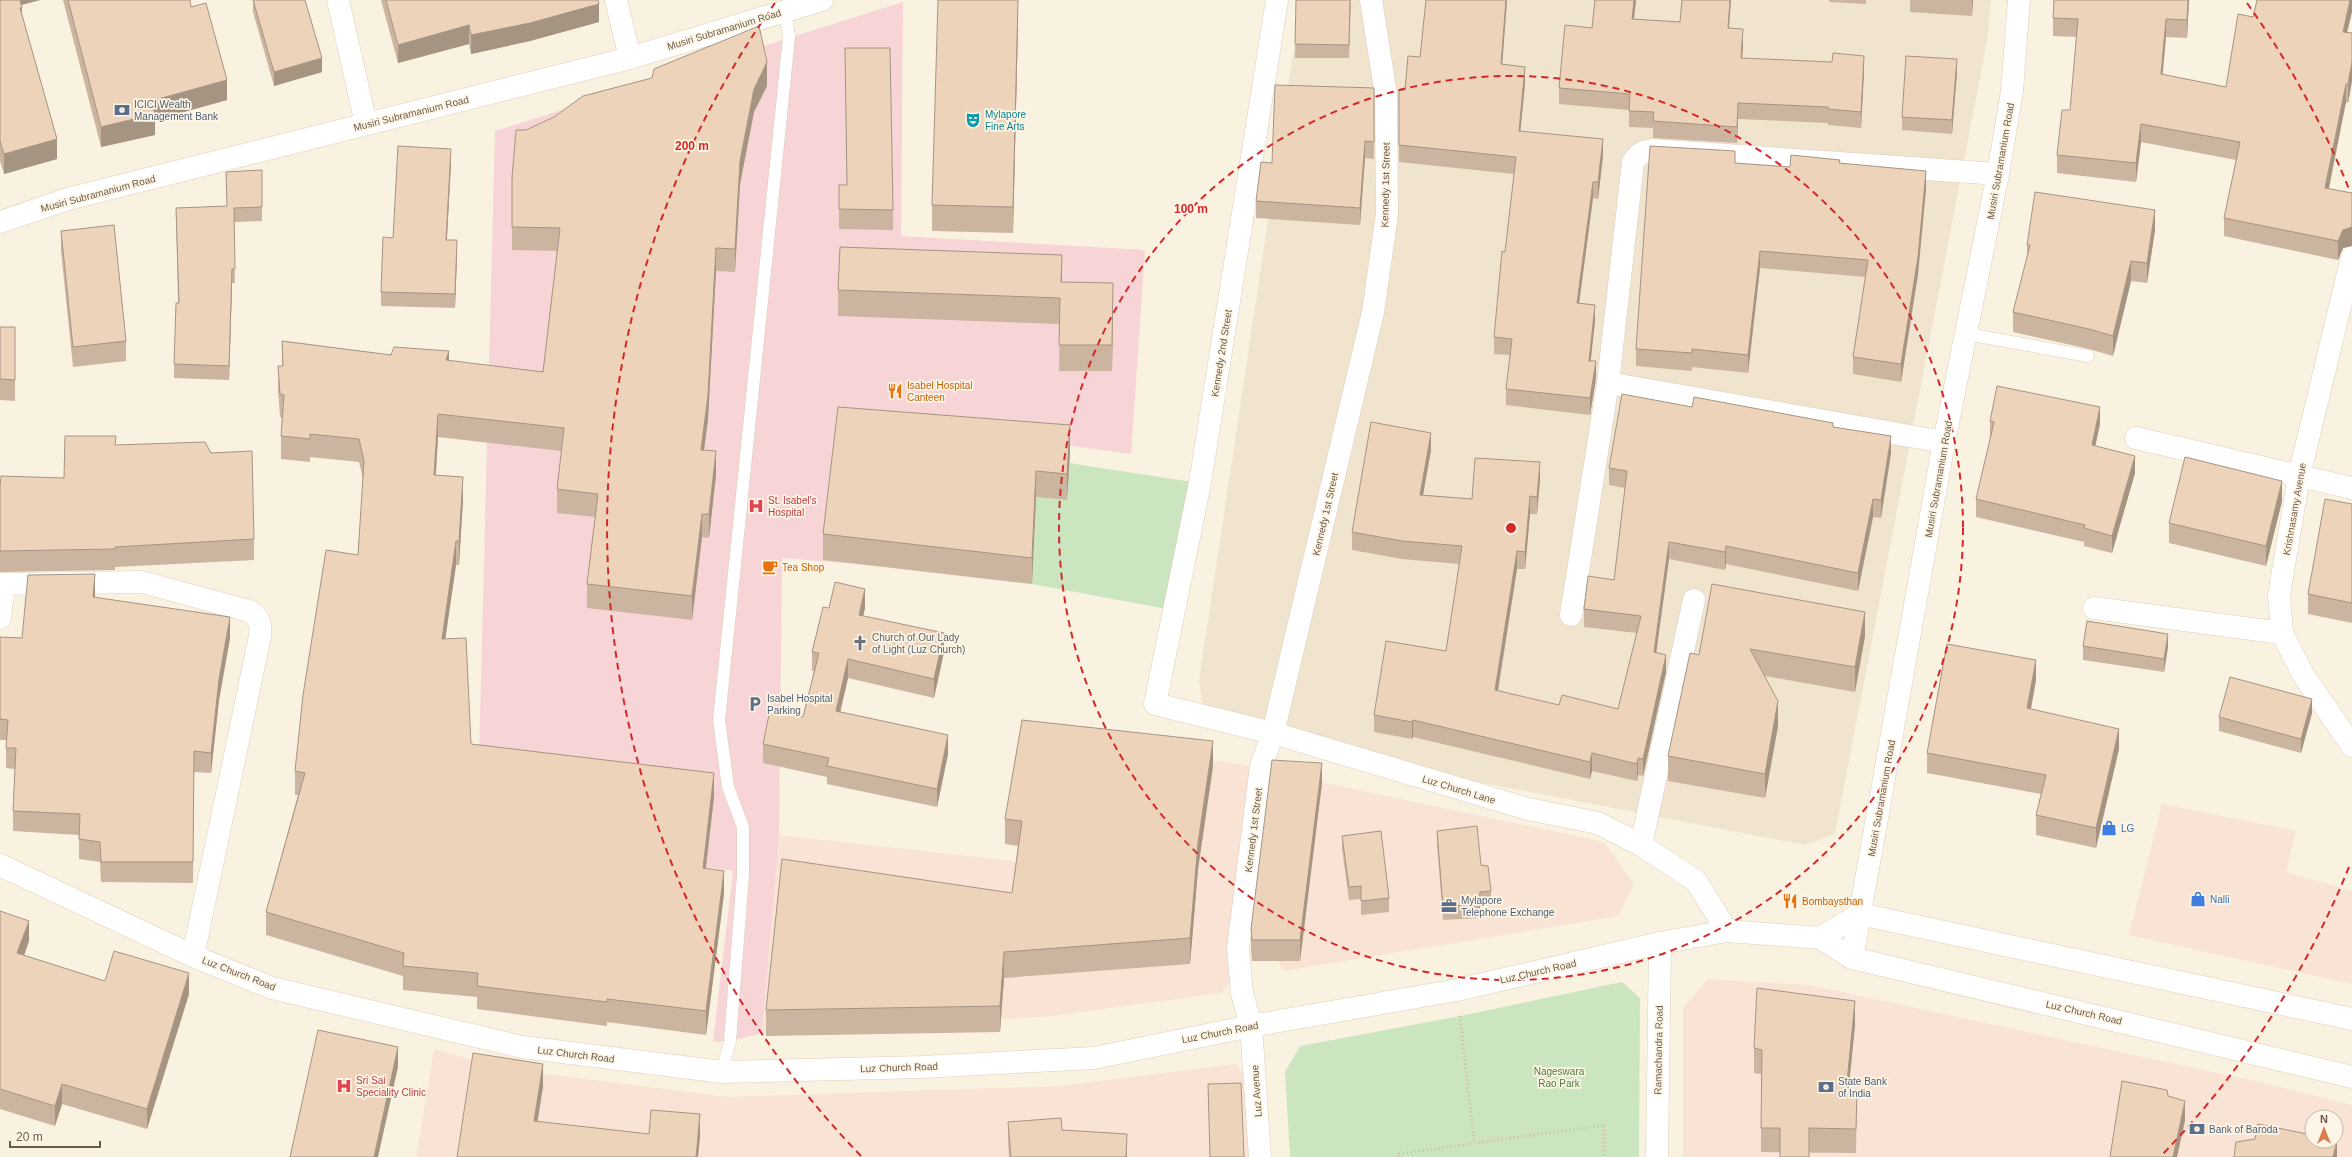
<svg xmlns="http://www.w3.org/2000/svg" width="2352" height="1157" font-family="Helvetica,sans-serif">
  <rect width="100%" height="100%" fill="#faf2e0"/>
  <path fill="#f0e4cf" d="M1301,0h690l-4,41 -152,793 -30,11 -425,-82 -175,-42 -6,-41z"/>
  <path fill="#f9e3d5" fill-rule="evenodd" d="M1147,752l99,13 16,14 -21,192 -20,22 -177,24 -282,16 17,-198 242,27z
    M1306,779l298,63 30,42 -16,32 -334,55 -10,-16z
    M2162,804l134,27 -10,41 66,19v93l-223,-49z
    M1708,979l101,6 455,98 88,22v52h-669v-149zM2312,1117h24v24h-24z
    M434,1049l65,19 229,29 331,-11 176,-22 17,19 3,74h-839z"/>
  <path fill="#f7d4d5" d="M903,2l-2,234 244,14 -14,204 -101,-14 -8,137 -240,-19 -3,277 -17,198 -32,8 -17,1 20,-171 -256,-34 18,-706z"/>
  <path fill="#cce5c1" d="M1069,463l123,19 -25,127 -135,-25 4,-87 31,3z
    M1622,982l18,16 -1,159h-349l-5,-85 15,-26 160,-30z"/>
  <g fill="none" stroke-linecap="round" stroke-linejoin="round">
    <defs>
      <path id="service" d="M1967,334l121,22
        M722,1072l8,-31 13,-166v-48l-15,-40 -9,-67 70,-683 -4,-27"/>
      <path id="minor" d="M338,0l28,124
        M616,0l14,58
        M1277,0l-77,483 -45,221 118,29 255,76 70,14 43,22 55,36 31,50
        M2352,257l-53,219 -20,119 3,38 22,43 48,70
        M1608,383l336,59
        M2136,438l216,50
        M0,584l142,-2 107,29c11,6 12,14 11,25l-67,320
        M2094,608l188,25
        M1571,615l37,-232 25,-221c5,-8 10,-11 20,-12l345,24
        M0,618l4,-34
        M1641,845l53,-245
        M1260,1157l-9,-131 -9,-33 -4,-44 23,-183 12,-33 100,-421 14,-98 -1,-119 -15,-95
        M1657,1157l3,-214"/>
      <path id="secondary" d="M0,222l68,-23 562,-141 192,-58
        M0,865l193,91 79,32 250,59 200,25 200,-5 172,-9 157,-32 206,-36 203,-47 67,-12 93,7 32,20 500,119
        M1820,938l40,-24 492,105
        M1852,958l92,-516 54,-268 14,-83 7,-91"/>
    </defs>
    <use href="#service" stroke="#ddcfbd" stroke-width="13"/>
    <use href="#minor" stroke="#ddcfbd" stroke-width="23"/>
    <use href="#secondary" stroke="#deceb9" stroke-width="23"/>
    <path stroke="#d1b79e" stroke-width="2.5" stroke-dasharray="1 3" stroke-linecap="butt" d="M1460,1016l14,126
      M1398,1157v-3l206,-29v32"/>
    <use href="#service" stroke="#fff" stroke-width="12"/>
    <use href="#minor" stroke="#fff" stroke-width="22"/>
    <use href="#secondary" stroke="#fff" stroke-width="22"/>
  </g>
  <path fill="#ccb5a0" d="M0,0h40l-18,5v11l35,143 -53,15 -4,-13z
    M63,0h127l1,7 36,93 -72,20v15l-54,12z
    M253,0h52l17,72 -48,14 -21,-74z
    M381,0h217l1,22 -69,19 -59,13 -2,-10 -71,19z
    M1296,0h55l-2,58h-54z
    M1426,0h81l-5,64 23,19 -5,48 83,25 -5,43 -5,-1 -14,105 16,18 -5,40 6,17 -6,37 -84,-10v-16l4,-34 -16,-1v-17l11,-85 9,-78 -115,-12v-72h6l15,-33z
    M1595,0h41l-2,19 95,9 14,17 -1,13 122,14 -3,56 -33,-3v-2l-90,-4 -1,24 -84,-5v-10l-24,-1v-17l-70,-6v-16l33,-60z
    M1829,0h37v4l-37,-2z
    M1910,0h63l-1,16 -62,-4z
    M2054,0h135l-2,38 -21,-1 -4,38 64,12 121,-55 5,1v48l-4,22 -2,-1 -17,87 23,4v53l-9,2 -5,12 -114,-24v-18l12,-58 -95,-18 -5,40 -79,-9v-18l13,-45 7,-73 -24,-1v-18z
    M1018,25l-5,208 -81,-2v-26z
    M845,48l48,162v20l-54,-1v-44h8z
    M1957,73l-5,61 -50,-4v-13z
    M767,86l-13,26 -14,72 -5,88 -19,-1 -8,148 -4,31 12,25 -7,63 -7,-1 -10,83 -105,-12v-24l8,-67 -38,-4v-24l5,-38 -124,-14 -2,38 27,25 -4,65h-3l-11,74 26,105 243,53 -8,71 18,26 -18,141 -99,-13v4l-130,-17v-12l-74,-7v-14l-137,-41v-23l32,-117h-3v-24l63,-216 5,-76 -4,-17 -49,-5v5l-29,-3v-23l1,-18 -2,-1 -2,-28v-23h4v-25l109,14 58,6 94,11 15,-121 -46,-1v-72l14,-48z
    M1374,88v71l-9,-1 -5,67 -104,-7v-17l16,-38z
    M451,163l-4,77 10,14 -2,54 -74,-2v-14l12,-54z
    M1735,163l55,4 50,-4 86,26 -8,85 -17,108 -48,-8v-17l13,-80 -106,-9 -12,105 -56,-6v4l-56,-5v-17z
    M262,170v51l-28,1 1,61h-3l-3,97 -55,-2v-14l4,-61 -2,-95 51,-2 -1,-34z
    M2155,230l-8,53 -16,-2 -18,75 -24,-7 -76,-17v-20l14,-53v-14z
    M61,231l65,110v20l-53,6 -12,-116z
    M1062,282l51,27 -1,62h-53l1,-47 -222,-8v-26z
    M0,327h15v74l-15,-1z
    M1692,407l141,20 58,26 -10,65 -8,-1 -15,74 -132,-27 -1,6 -56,-11 -13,93 10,20 -23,104 -5,-1 -1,6 -45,-10 -2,8 -177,-42 -1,2 -38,-7v-17l72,-64 13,-87 -57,-5 -50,-9v-18l79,-82 -8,45 49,4 68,-19 -3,34h-7l-5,55h-8l-19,122 61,14 59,4 19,-76 -53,-6v-18l30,-29 11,-92 -16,-3v-17z
    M1990,421l110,3 -5,22 40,27 -23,80 -28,-7v-4l-108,-25v-18l14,-61z
    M116,445l138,94v21l-139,7v3l-115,2v-86l64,-8z
    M1070,451l-3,49 -31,-3 -4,87 -209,-24v-26z
    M2282,501l-16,65 -97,-23v-20z
    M2352,504v119l-44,-9v-20z
    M95,597l135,41 -11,62 -8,73 -17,-1 -1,111 -92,-1 -1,-20 -21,-3v-24l-66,-4v-20l2,-42 -9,-1v-28h-6v-103l22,1z
    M829,608h36l-2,8 81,36 -10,46 -86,-20 -8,34 108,42 -11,53 -110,-23v-7l-64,-14v-19l40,-27 11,-46h-2v-19z
    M1865,636l-10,56 -90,-16 13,50 -13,72 -97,-17v-25l31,-101z
    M2083,646l85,1 -4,25 -81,-12z
    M2036,680l-5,29 88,40 -23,99 -60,-13v-20l5,-21 -114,-21v-20z
    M2312,713l-11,40 -82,-22v-14z
    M1213,766l-15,103 -8,95 -186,14 -4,54 -234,4v-26l246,-117 6,-47 -13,-2v-25z
    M1322,783l-22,178h-48l-1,-12v-20z
    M1437,831l44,34 10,26v13l-11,2 -1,12 -36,2 -6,-76z
    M1342,836l47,62v14l-28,3v-16l-12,1 -7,-51z
    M0,911l29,30 -5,15 81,25 84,13 -42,135 -85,-25 -7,22 -55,-17z
    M1855,1025l-7,67h9l-1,61 -95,-1v-78l-7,-1v-25z
    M1208,1084l36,73h-34z
    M1008,1122l54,8 65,21v6h-118l-1,-18z"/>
  <path fill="#a69482" d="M17,0h23l-23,6z
    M1018,0v25l-5,208v-26z
    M1506,0h1l-6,81v-17z
    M1634,0h2l-4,35v-16z
    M1730,0h1l-3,44v-16z
    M1972,0h1l-1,16z
    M2188,0h1l-2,38v-18z
    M2350,0h2v12l-9,38v-18z
    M599,4v18l-69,19 -59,13v-19z
    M20,8h2v20z
    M2166,19v18l-5,56v-19z
    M469,25v19l-71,19v-18z
    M1743,29v16l-2,29v-16z
    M1864,56v16l-3,56v-16z
    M322,58v14l-48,14v-14z
    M1957,59v14l-5,61v-14z
    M767,62v24l-13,26 -14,72 -5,88v-23l5,-88 14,-72z
    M2352,62v19l-4,22v-19z
    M1525,67v16l-6,64v-16z
    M227,80v20l-72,20v15l-54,12v-20l50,-26z
    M2346,84v18l-21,104v-18z
    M1738,103v16l-1,24v-16z
    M2141,124v18l-5,40v-19z
    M57,139v20l-53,15v-20z
    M1603,139v17l-5,43v-17z
    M1365,141v17l-5,67v-17z
    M451,149v14l-5,90v-13z
    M1926,171v18l-8,85 -17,108v-18z
    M1593,182v16l-16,121v-16z
    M2155,210v20l-8,53v-20z
    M2352,227v19l-9,2 -5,12v-19l5,-11z
    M457,240v14l-2,54v-14z
    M716,248v23l-8,148 -7,54v-23z
    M1760,251v17l-12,105v-18z
    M1062,255v26l-1,27v-26z
    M2131,261v20l-18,75v-20z
    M232,269v14l-3,97v-14z
    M1113,283v26l-1,62v-26z
    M1595,305v16l-6,56v-16z
    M449,351v23l-3,-14z
    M1596,361v17l-6,37v-17z
    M2100,407v17l-8,38v-17z
    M438,414v23l-4,62v-24z
    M1070,425v26l-3,49v-26z
    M1431,433v17l-11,62v-17z
    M1891,436v17l-10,65v-18z
    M716,451v24l-7,63v-24z
    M2135,456v17l-23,80v-17z
    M1540,462v18l-3,34v-17z
    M1036,471v26l-4,87v-26z
    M463,477v23l-4,65v-24z
    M2282,481v20l-16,65v-20z
    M1530,496v18l-5,55v-17z
    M1873,499v18l-15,74v-18z
    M702,514v23l-10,83v-24z
    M456,541v24l-14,97v-23z
    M1669,542v17l-15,110v-17z
    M1726,546v18l-1,6v-18z
    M1517,551v18l-22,139v-18z
    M95,574v21l-2,23v-21z
    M865,589v19l-6,26v-19z
    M1865,612v24l-10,56v-25z
    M230,617v21l-11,62 -8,73v-20l8,-74z
    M944,633v19l-10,46v-19z
    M2168,634v13l-4,25v-13z
    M1666,655v17l-23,104v-17z
    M848,659v19l-12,52v-19z
    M2036,660v20l-9,49v-21z
    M2312,699v14l-11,40v-14z
    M1778,701v25l-13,72v-24z
    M1413,720v17l-1,2v-17z
    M2119,729v20l-23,99v-20z
    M948,735v19l-11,53v-18z
    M1213,741v25l-15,103 -8,95v-26l8,-95z
    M1592,753v18l-2,8v-17z
    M1638,758v17l-1,6v-17z
    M1322,763v20l-22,178v-21z
    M714,773v24l-11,94v-23z
    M724,871v23l-18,141v-24z
    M1480,892v14l-1,12v-14z
    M29,921v20l-12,33v-21z
    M1004,952v26l-4,54v-26z
    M189,973v21l-42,135v-20z
    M1855,1001v24l-9,91v-24z
    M398,1047v20l-20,90h-4z
    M543,1064v23l-9,57v-23z
    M62,1084v20l-7,22v-20z
    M2185,1101v20l-8,36h-4z
    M700,1114v24l-2,19h-2z
    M1127,1134v23h-1z
    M2337,1141v16h-4z"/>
  <path fill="#edd3ba" stroke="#a69482" d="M0,0h20l2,8h-2l37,131 -53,15 -4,-13z
    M68,0h122l1,7 15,-4 21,77 -76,21 4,13 -54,13z
    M253,0h52l17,58 -48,14z
    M386,0h212l1,4 -69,19 -59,12 -2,-10 -71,20z
    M938,0h80l-5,207 -81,-2z
    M1296,0h54l-1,45 -54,-1z
    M1426,0h80l-5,64 24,3 -6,64 84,8 -5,43h-5l-16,121 18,2 -6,56h7l-6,37 -84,-9 6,-50 -18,-2 8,-86 3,1 11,-95 -117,-12v-55h6l3,-34 12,1z
    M1595,0h39l-2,19 48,3 2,-22h48l-2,28 15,1 -2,29 91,4 1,-9 31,3 -3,56 -33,-3v-2l-90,-4 -1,24 -84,-6 1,-9 -25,-1 1,-17 -71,-6 6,-63 27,3z
    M2054,0h134l-1,20 -21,-1 -5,55 65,13 12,-73 15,3 4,-17h93l-7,32 9,1v29l-4,22h-2l-21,104 27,5v34l-9,3 -5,11 -114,-23 16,-76 -99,-18 -5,39 -79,-8 5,-45h8l8,-91 -25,-1z
    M759,26l8,36 -13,27 -14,72 -5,88 -19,-1 -8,147 -7,55 15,1 -7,63h-7l-10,82 -105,-12 11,-90 -41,-5 7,-61 -126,-14 -4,61 29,2 -4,64h-3l-14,98 24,-1 5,106 243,29 -11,95 21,3 -18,140 -99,-12v3l-130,-16 1,-13 -75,-7 1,-13 -138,-41 39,-139 -10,-2 8,-76 23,-145 32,5 6,-94 -5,-22 -49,-5v5l-29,-3 3,-41 -4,-1 -2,-28h5l-1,-25 109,14 3,-8 55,4 -3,9 97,12 17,-144 -48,-1v-49l4,-48h10l28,-13 29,-21 69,-18 2,-9z
    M845,48h45l3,162 -54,-1v-24h8z
    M1906,56l51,3 -5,61 -50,-3z
    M1275,85l99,3v54l-9,-1 -5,67 -104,-7 5,-39 11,1z
    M398,146l53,3 -5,91h11l-2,54 -74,-2 2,-55 10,1z
    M1650,146l85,5v12l55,4 1,-12 49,5 -1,3 87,8 -8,86 -17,107 -48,-7 15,-97 -108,-9 -12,104 -56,-6v4l-56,-4z
    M262,170v37l-28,1 1,61h-3l-3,97 -55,-2 2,-61h3l-3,-95 51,-2 -1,-34z
    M2035,192l120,18 -8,53 -16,-2 -18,75 -24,-7 -76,-17 17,-67h-3z
    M114,225l12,116 -53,6 -12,-116z
    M840,247l222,8 -1,27 52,1 -1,62h-53l1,-47 -222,-8z
    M0,327h15v53l-15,-1z
    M1997,386l103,21 -8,38 43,11 -23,80 -28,-8 1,-3 -109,-26 18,-77 -4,-1z
    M1622,394l70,13 2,-10 139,26v4l58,9 -10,64 -8,-1 -15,74 -132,-27 -1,6 -56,-10 -15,110 12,3 -23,104 -5,-1 -1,6 -45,-11 -2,9 -177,-42 -1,2 -38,-7 12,-74 60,10 16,-105 -60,-5 -50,-9 19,-110 60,11 -11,62 52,4 3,-41 65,4 -3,35 -7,-1 -5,56 -8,-1 -22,139 64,15 3,-10 56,14 23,-93 -57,-7 4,-33 26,4 13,-109 -18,-3z
    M838,407l232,18 -3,49 -31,-3 -4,87 -209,-24z
    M65,436h51l-1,9 90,-3 6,11 41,-2 2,88 -139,8v2l-115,2v-65l1,-10 63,2z
    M2185,457l97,24 -16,65 -97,-23z
    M2325,499l27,5v99l-44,-9z
    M95,574l-2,23 137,20 -11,62 -8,74 -17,-2 -1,111h-92l-1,-20 -21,-3 1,-25 -67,-3 3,-63h-10l2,-28 -8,-1v-82l22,1 6,-63z
    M835,582l30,7 -6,26 85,18 -10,46 -86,-20 -12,52 112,24 -11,54 -110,-23 2,-8 -66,-14 7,-34 33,7 16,-64 -7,-1 11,-45 6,1z
    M1712,584l153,28 -10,55 -105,-18 28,52 -13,73 -97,-18 22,-103 9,2z
    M2087,621l81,13 -4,25 -81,-13z
    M1947,644l89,16 -9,48 92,21 -23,99 -60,-13 10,-40 -119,-22z
    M2230,677l82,22 -11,40 -82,-22z
    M1022,720l191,21 -15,102 -8,95 -186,14 -4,54 -234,4 16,-151 230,34 10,-72 -17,-2z
    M1272,760l50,3 -22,177h-48l-1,-11z
    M1477,826l4,39 7,1 3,25 -11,1 -1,12 -36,3 -6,-76z
    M1381,831l8,67 -28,3v-15l-12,1 -7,-51z
    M0,911l29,10 -12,32 88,28 9,-30 75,22 -42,136 -85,-25 -7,22 -55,-17z
    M1757,988l98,13 -9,91h11l-1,37 -47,-1v29h-29v-29h-19l1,-78 -8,-2z
    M318,1030l80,17 -24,110h-84z
    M473,1053l70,11 -9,57 115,13 2,-24 49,4 -4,43h-239z
    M2122,1081l45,9 1,6 17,5 -12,56h-63z
    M1241,1083l3,74h-34l-2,-73z
    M1061,1118l1,12 65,4 -1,23h-115l-3,-35z
    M2258,1124l54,11v6h25l-4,16h-99l2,-15 19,-3z"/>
  <g fill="none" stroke="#d62828" stroke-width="2" stroke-dasharray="7 5">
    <circle cx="1511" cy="528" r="452"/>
    <path d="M2349 867A904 904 0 0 1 2161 1156M861 1156A904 904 0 0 1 775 3M2247 3A904 904 0 0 1 2349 189"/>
  </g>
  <defs>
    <symbol id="bank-bare" viewBox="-9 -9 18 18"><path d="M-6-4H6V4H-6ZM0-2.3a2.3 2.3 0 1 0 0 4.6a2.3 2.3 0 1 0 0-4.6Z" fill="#5c6f8a" stroke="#fdf6e6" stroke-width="2.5" paint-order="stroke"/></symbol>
    <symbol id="theatre-bare" viewBox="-9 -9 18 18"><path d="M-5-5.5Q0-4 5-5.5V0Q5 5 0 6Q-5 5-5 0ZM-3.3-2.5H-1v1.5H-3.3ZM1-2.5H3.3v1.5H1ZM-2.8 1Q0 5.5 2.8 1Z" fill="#0f9aa8" stroke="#fdf6e6" stroke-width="2.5" paint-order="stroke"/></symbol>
    <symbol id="restaurant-bare" viewBox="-9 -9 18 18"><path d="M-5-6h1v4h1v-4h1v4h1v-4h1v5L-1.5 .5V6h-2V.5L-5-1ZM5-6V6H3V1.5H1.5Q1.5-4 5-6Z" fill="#e8710a" stroke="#fdf6e6" stroke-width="2.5" paint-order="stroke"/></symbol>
    <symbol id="hospital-bare" viewBox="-9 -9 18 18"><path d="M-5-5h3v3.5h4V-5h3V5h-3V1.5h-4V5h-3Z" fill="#e0444e" stroke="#fdf6e6" stroke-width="2.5" paint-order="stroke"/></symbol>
    <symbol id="cafe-bare" viewBox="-9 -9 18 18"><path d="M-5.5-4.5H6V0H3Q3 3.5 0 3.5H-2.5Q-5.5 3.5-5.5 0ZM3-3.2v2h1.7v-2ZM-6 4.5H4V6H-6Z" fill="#e8710a" stroke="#fdf6e6" stroke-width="2.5" paint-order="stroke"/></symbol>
    <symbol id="church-bare" viewBox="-9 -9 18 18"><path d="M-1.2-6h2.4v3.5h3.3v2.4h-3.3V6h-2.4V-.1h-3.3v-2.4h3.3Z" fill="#6b7280" stroke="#fdf6e6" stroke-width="2.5" paint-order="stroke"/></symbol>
    <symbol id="parking-bare" viewBox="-9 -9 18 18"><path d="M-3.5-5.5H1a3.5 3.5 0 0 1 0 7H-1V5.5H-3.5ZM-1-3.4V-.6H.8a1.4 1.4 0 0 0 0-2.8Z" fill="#5c6f8a" stroke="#fdf6e6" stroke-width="2.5" paint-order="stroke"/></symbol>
    <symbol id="shop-bare" viewBox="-9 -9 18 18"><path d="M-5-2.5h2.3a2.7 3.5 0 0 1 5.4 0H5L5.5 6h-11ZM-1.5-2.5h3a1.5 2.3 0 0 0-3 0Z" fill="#3f7fe0" stroke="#fdf6e6" stroke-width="2.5" paint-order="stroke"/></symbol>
    <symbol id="office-bare" viewBox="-9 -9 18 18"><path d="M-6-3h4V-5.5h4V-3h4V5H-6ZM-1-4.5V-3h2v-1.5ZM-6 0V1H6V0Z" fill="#5c6f8a" stroke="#fdf6e6" stroke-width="2.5" paint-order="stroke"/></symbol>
  </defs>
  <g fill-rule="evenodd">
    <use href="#bank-bare" x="111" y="99" width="22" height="22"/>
    <use href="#theatre-bare" x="962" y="109" width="22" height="22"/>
    <use href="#restaurant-bare" x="884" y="380" width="22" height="22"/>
    <use href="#hospital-bare" x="745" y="495" width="22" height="22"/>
    <use href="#cafe-bare" x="759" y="556" width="22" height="22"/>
    <use href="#church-bare" x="849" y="632" width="22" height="22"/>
    <use href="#parking-bare" x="744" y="693" width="22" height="22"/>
    <use href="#shop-bare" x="2098" y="817" width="22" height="22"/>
    <use href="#shop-bare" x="2187" y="888" width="22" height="22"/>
    <use href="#restaurant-bare" x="1779" y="890" width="22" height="22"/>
    <use href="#office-bare" x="1438" y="895" width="22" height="22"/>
    <use href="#hospital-bare" x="333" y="1075" width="22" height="22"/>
    <use href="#bank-bare" x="1815" y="1076" width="22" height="22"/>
    <use href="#bank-bare" x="2186" y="1118" width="22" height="22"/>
  </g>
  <g text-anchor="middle" stroke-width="3.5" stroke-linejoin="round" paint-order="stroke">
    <g font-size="10" fill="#6e5a4a" stroke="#fdf6e6">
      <text transform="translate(724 29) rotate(-17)" y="4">Musiri Subramanium Road</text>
      <text transform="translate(411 113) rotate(-14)" y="4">Musiri Subramanium Road</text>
      <text transform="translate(2000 161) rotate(-80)" y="4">Musiri Subramanium Road</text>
      <text transform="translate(1385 185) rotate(-89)" y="4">Kennedy 1st Street</text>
      <text transform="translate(98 193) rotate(-15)" y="4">Musiri Subramanium Road</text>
      <text transform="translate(1221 353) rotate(-81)" y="4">Kennedy 2nd Street</text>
      <text transform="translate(1938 479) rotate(-80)" y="4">Musiri Subramanium Road</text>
      <text transform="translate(2294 509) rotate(-80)" y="4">Krishnasamy Avenue</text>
      <text transform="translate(1325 514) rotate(-77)" y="4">Kennedy 1st Street</text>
      <text transform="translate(1459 789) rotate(17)" y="4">Luz Church Lane</text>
      <text transform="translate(1881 798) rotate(-80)" y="4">Musiri Subramanium Road</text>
      <text transform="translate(1253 830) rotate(-83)" y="4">Kennedy 1st Street</text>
      <text transform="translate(1538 971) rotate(-13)" y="4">Luz Church Road</text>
      <text transform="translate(239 973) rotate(21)" y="4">Luz Church Road</text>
      <text transform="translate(2084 1012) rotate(13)" y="4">Luz Church Road</text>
      <text transform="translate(1220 1032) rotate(-11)" y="4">Luz Church Road</text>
      <text transform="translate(1658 1050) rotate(-89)" y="4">Ramachandra Road</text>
      <text transform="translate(576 1054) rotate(7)" y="4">Luz Church Road</text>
      <text transform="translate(899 1067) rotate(-2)" y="4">Luz Church Road</text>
      <text transform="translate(1256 1091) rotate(-94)" y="4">Luz Avenue</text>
    </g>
    <g font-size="10" fill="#4e5e75" stroke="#fdf6e6" text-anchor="start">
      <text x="134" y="108">ICICI Wealth<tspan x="134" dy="12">Management Bank</tspan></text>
      <text x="767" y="702">Isabel Hospital<tspan x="767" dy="12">Parking</tspan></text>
      <text x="1461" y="904">Mylapore<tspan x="1461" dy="12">Telephone Exchange</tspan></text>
      <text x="1838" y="1085">State Bank<tspan x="1838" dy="12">of India</tspan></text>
      <text x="2209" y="1133">Bank of Baroda</text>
    </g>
    <g font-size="10" fill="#0d838f" stroke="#fdf6e6" text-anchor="start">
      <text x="985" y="118">Mylapore<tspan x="985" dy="12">Fine Arts</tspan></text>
    </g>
    <g font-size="10" fill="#c56008" stroke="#fdf6e6" text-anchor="start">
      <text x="907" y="389">Isabel Hospital<tspan x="907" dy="12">Canteen</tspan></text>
      <text x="782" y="571">Tea Shop</text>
      <text x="1802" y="905">Bombaysthan</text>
    </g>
    <g font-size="10" fill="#be3a42" stroke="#fdf6e6" text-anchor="start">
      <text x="768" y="504">St. Isabel's<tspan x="768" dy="12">Hospital</tspan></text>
      <text x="356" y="1084">Sri Sai<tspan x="356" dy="12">Speciality Clinic</tspan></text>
    </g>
    <g font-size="10" fill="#5b616d" stroke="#fdf6e6" text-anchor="start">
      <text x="872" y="641">Church of Our Lady<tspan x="872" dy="12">of Light (Luz Church)</tspan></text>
    </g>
    <g font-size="10" fill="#366cbe" stroke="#fdf6e6" text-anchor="start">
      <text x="2121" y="832">LG</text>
      <text x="2210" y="903">Nalli</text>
    </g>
    <g font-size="10" fill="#507946" stroke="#fdf6e6">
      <text x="1559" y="1075">Nageswara<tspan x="1559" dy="12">Rao Park</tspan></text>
    </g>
  </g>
  <circle cx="1511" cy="528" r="6" fill="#d62828" stroke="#fdf6e6" stroke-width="2"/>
  <g font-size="12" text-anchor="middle" font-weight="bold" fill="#d62828" stroke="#fdf6e6" stroke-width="3.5" stroke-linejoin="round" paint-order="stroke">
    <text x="692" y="150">200 m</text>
    <text x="1191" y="213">100 m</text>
  </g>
  <g transform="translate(2324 1129)"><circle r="19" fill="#fdf6e6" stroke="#c4b8a8"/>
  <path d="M0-3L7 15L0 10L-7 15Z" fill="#db7b4e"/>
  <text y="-6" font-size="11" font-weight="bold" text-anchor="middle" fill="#6e5a4a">N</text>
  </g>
  <path d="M10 1141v6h90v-6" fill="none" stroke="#6e5a4a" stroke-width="2"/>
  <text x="16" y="1141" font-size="12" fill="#6e5a4a" stroke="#fdf6e6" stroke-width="3" paint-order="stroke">20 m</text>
</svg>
